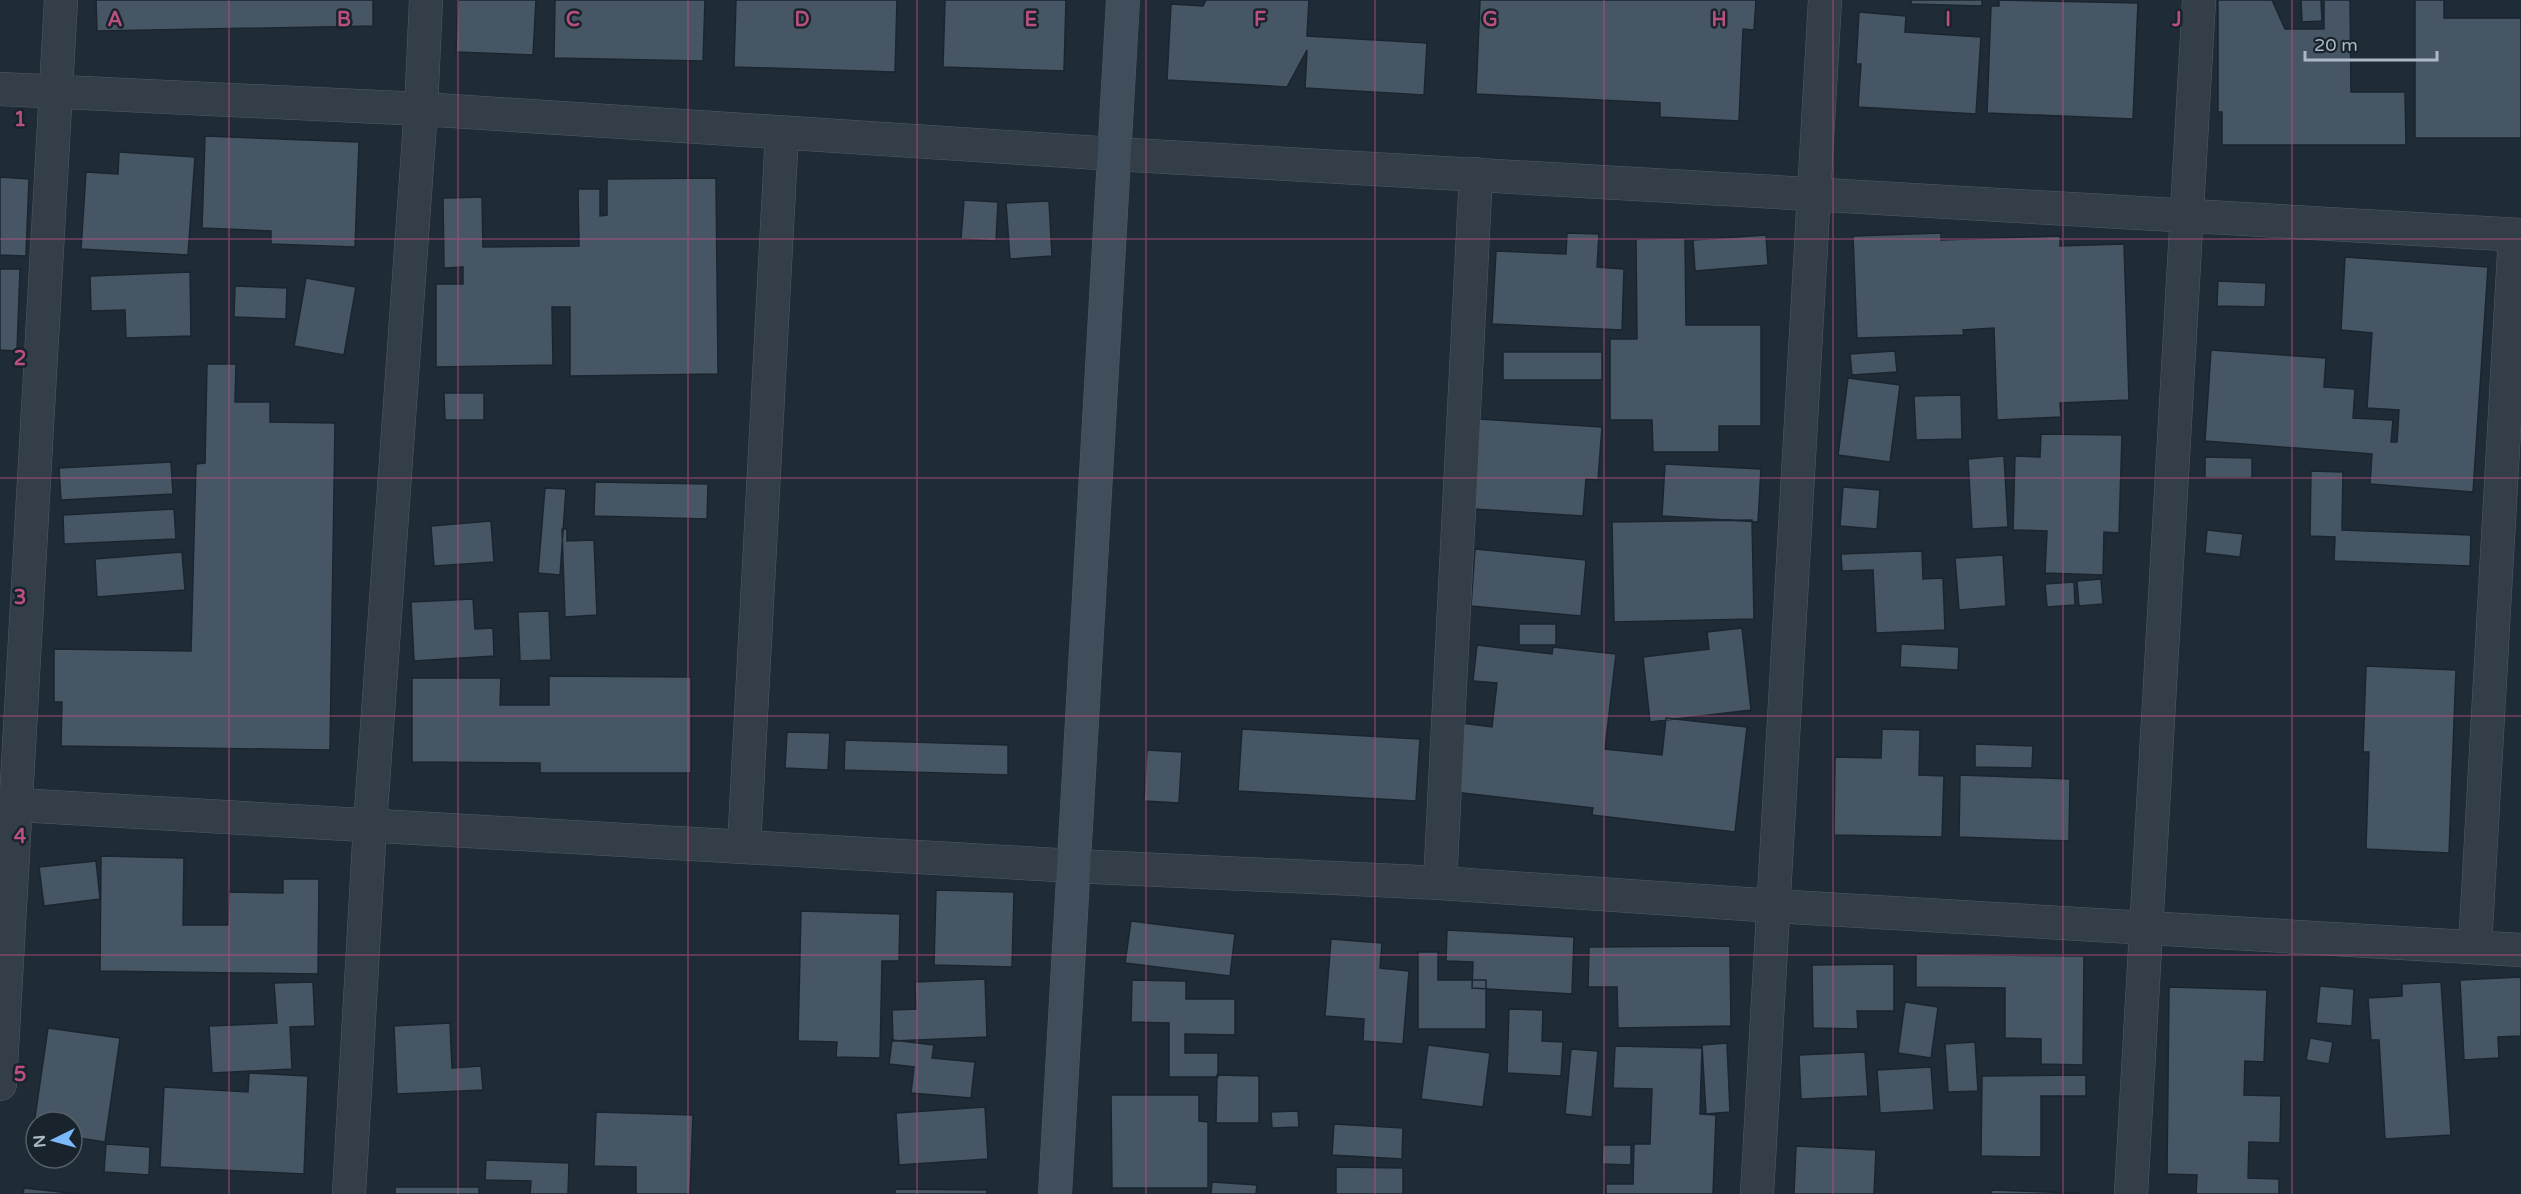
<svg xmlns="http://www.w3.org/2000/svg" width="2521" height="1194" font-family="'Varela Round',sans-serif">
  <rect width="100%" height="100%" fill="#1f2c38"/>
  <path fill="#475664" stroke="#1a252f" stroke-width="1.5" d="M96,0h277v26l-276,5z
    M458,0h78l-3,55 -77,-3z
    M555,0h150l-2,61 -149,-3z
    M736,0h161l-2,72 -161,-5z
    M945,0h121l-2,71 -121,-4z
    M1206,0h103l-2,36 120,7 -3,52 -119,-7 2,-38 -20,37 -120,-7 4,-76 32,2z
    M1480,0h276l-2,30 -11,-1 -4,92 -79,-4v-14l-184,-9z
    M1911,0h71v6l-71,-2z
    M1999,0l139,3 -5,116 -146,-6 4,-107h8z
    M2218,0h54l13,29h39v-29h26l1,92h54l1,53h-184v-33h-4z
    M2301,0h20l1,21 -20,1z
    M2415,0h29v18h77v120h-106z
    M1859,12l47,4 -1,16 76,5 -5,77 -118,-7 3,-43h-5z
    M205,136l154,6 -4,105 -84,-3v-13l-69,-3z
    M119,152l76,5 -7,98 -107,-6 5,-77 32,2z
    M0,177l29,2 -3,77 -26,-1z
    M716,178l2,196 -148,2v-69h-18l1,58 -117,2v-83h27v-17l-19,1 -1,-70 39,-1 1,50 96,-1 -1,-57h22v27l7,-1v-36z
    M964,200l34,2 -2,39 -35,-2z
    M1049,201l3,55 -42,3 -4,-56z
    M1567,233l32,1 -2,33 27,2 -2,61 -130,-6 4,-73 70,3z
    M1941,233v7l119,-4v10l64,-2 5,156 -69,3 1,14 -64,3 -3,-92 -31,2 1,5 -107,3 -4,-102z
    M1766,235l2,30 -73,6 -2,-31z
    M1685,238l1,87h75v101h-42v26h-66l-1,-32h-42v-81h27l-1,-100z
    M2345,257l143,10 -15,225 -103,-8 2,-30 -167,-13 6,-91 115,8 -2,29 31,2 -2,29 40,2 -2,22h6l2,-32 -32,-2 5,-75 -31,-3z
    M0,269h20l-3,82 -17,-1z
    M190,272l1,64 -65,2 -1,-28 -34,1 -1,-35z
    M306,278l50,9 -12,68 -50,-9z
    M2218,281l48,2 -1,24 -48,-1z
    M235,286l52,2 -1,31 -52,-2z
    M1895,351l2,21 -45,3 -2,-21z
    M1503,352h99v28h-99z
    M207,364h29l-1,38h35v20l65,1 -5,327 -269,-4 1,-44h-8v-53l137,2 5,-187 9,-1z
    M1848,378l52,7 -10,77 -52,-7z
    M444,393h40v27h-39z
    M1961,395l1,44 -46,1 -2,-44z
    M1479,419l123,8 -4,53 -12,-1 -3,37 -109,-7z
    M2041,434l81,1 -3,98 -15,-1 -1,43 -58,-2 2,-42 -34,-1 2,-74 25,1z
    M2004,456l4,71 -36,2 -4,-70z
    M2205,457l47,1v20h-47z
    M171,462l2,32 -112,6 -2,-32z
    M1665,464l96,5 -3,53 -96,-6z
    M2311,471l32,1 -1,58 129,5 -1,31 -136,-5 1,-24 -25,-1z
    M595,482l113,2 -1,35 -113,-3z
    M1843,487l37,3 -3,39 -37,-3z
    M545,488l21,1 -6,86 -22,-2z
    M174,509l2,30 -112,5 -1,-29z
    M1752,520l2,99 -140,3 -2,-100z
    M491,521l3,41 -60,4 -3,-40z
    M562,529h5v12l27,-1 3,75 -32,2z
    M2207,530l36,4 -3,23 -35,-4z
    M1475,549l111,11 -5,56 -110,-10z
    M1922,551l1,28 20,-1 2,52 -69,3 -3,-63 -31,1 -1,-17z
    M182,552l3,38 -88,7 -2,-38z
    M2003,555l3,51 -47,4 -4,-52z
    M2101,579l2,25 -24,2 -2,-25z
    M2074,582l1,23 -28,2 -2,-23z
    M473,599l2,30 18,-1 1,28 -80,5 -3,-59z
    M549,611l2,49 -31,1 -2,-49z
    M1519,624h37v21h-37z
    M1742,628l9,82 -101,12 -7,-65 66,-8 -2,-17z
    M1901,644l58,3 -1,23 -58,-3z
    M1477,645l75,9 1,-7 63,7 -11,95 57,6 4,-37 81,9 -12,105 -143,-17 1,-7 -139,-16 7,-69 31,4 5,-44 -24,-2z
    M2366,666l90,4 -7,183 -83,-4 3,-97h-6z
    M549,676l142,1v96h-151v-10l-128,-1v-84h89l-1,27h49z
    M1242,729l178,10 -4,62 -178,-10z
    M1882,729l38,1 -1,45 25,1 -2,61 -108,-2 1,-78 46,1z
    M787,732l43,1 -2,37 -43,-2z
    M845,740l163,5v30l-164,-5z
    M1975,744l58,2 -1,22 -57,-1z
    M1147,750l35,2 -3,51 -35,-2z
    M1960,775l110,4 -1,62 -110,-4z
    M101,856l83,2 -1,67h45l1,-33 54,1v-14h36l-1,95 -218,-3z
    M96,861l4,38 -56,7 -5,-39z
    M936,890l78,2 -2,75 -78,-2z
    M801,911l99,3 -1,47h-17l-2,97 -44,-1 1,-15 -39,-1z
    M1131,921l104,13 -5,42 -105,-13z
    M1447,930l127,7 -2,57 -100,-6 1,-26 -27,-1z
    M1331,939l51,4 -2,25 29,3 -6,73 -40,-3 1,-22 -39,-3z
    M1730,946l1,80 -113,2 -1,-41h-29l1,-40z
    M1418,952h20v28h48v49h-68z
    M1916,954l168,2 -1,109 -42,-1v-25l-36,-1v-50l-89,-1z
    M1894,964v47h-37l1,18 -45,-1 -1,-63z
    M2521,977v59l-23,1 1,21 -35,2 -4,-80z
    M985,979l2,58 -94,4 -1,-31 24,-1 -1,-27z
    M1132,980l54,1v18h49v36l-50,-1v19h33v24h-49v-54l-38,-1z
    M313,982l2,44 -25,1 2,42 -80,4 -3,-47 68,-3 -3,-40z
    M2441,982l10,153 -66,4 -6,-99h-8l-3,-42 34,-2v-12z
    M2320,986l34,3 -2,37 -36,-3z
    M2169,987l98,3 -3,72 -19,-1 -1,34 37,1 -1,47 -31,-1 -1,36 31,1v15h-83l1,-19 -30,-1z
    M1905,1002l33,5 -7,51 -33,-5z
    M1509,1009l34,1 -1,31 21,1 -2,34 -54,-3z
    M450,1023l2,45 29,-2 2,24 -86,4 -3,-68z
    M48,1028l72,10 -15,104 -33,-5v-15h-36v10l-3,-1z
    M2310,1038l23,4 -4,22 -23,-4z
    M892,1040l42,5 -2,13 43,4 -4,36 -60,-5 3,-26 -25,-3z
    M1975,1042l3,49 -30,1 -3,-48z
    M1727,1043l3,69 -24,2 -4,-69z
    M1428,1045l62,8 -7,54 -62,-8z
    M1615,1046l87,2 -2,66 16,1 -3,79h-107v-10h27l1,-40h16l2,-55 -39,-1z
    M1571,1049l27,2 -6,66 -27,-3z
    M1865,1052l3,44 -67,3 -2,-44z
    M1931,1067l3,43 -54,3 -3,-43z
    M249,1073l59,3 -4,98 -144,-7 4,-80 84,5z
    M1217,1075l42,1v47h-43z
    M2086,1075v21h-45v61l-60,-1 1,-80z
    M1111,1095h88v26l9,1v66h-96z
    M985,1107l3,52 -89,6 -3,-52z
    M1298,1111l1,16 -27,1 -1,-16z
    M596,1112l97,3 -3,79h-54v-27l-42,-1z
    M1334,1124l69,4 -1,31 -70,-4z
    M106,1144l44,3 -1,28 -45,-3z
    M1603,1145h28v20l-29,-1z
    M1796,1146l80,4 -2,44h-80z
    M486,1160l83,3 -1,31h-38l1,-13 -46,-1z
    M1336,1167l67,1v26h-67z
    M1212,1182l45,3 -1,9h-45z
    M395,1187h84v7h-84z
    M24,1188l55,6h-56z
    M895,1189l92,1v4h-92z
    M1992,1190l87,3v1h-88z"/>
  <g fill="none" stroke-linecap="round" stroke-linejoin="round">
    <defs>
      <path id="street" d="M0,89l421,20 693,45 1407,81
        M0,804l1074,62 366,17 334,23 747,44
        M744,847l38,-714
        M1440,883l36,-709
        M2475,947l40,-712
        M0,1084l61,-1084
        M349,1194l21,-369 51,-716 5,-109
        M1757,1194l68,-1194
        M2131,1194l68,-1194"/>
      <path id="secondary" d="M1055,1194l68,-1194"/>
    </defs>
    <use href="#street" stroke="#505b66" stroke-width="34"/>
    <use href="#secondary" stroke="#505b66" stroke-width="34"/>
    <use href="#street" stroke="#333e48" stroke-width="33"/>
    <use href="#secondary" stroke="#404d5b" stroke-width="33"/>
  </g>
  <path fill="none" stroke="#bb5080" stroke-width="1.5" stroke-opacity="0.55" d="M229,0v1194M458,0v1194M688,0v1194M917,0v1194M1146,0v1194M1375,0v1194M1604,0v1194M1833,0v1194M2063,0v1194M2292,0v1194M0,239h2521M0,478h2521M0,716h2521M0,955h2521"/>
  <g font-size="20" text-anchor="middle" font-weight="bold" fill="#bb5080" stroke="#18232c" stroke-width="5" stroke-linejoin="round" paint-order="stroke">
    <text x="115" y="26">A</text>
    <text x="344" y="26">B</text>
    <text x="573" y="26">C</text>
    <text x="802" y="26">D</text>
    <text x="1031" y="26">E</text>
    <text x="1260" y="26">F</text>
    <text x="1490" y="26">G</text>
    <text x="1719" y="26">H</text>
    <text x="1948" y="26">I</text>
    <text x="2177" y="26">J</text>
    <text x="20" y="126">1</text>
    <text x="20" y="365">2</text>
    <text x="20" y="604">3</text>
    <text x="20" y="843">4</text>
    <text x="20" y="1081">5</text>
  </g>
  <g transform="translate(54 1140) rotate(265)"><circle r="28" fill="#18232c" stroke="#545f69" stroke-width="1.5"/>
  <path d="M0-4.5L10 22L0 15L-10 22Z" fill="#7cb9fb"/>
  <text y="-9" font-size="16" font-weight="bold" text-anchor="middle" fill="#adb8c5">N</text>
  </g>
  <path d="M2305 51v9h132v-9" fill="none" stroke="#adb8c5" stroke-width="3"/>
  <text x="2314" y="51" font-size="18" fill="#adb8c5" stroke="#18232c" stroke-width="4.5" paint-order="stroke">20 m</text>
</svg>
